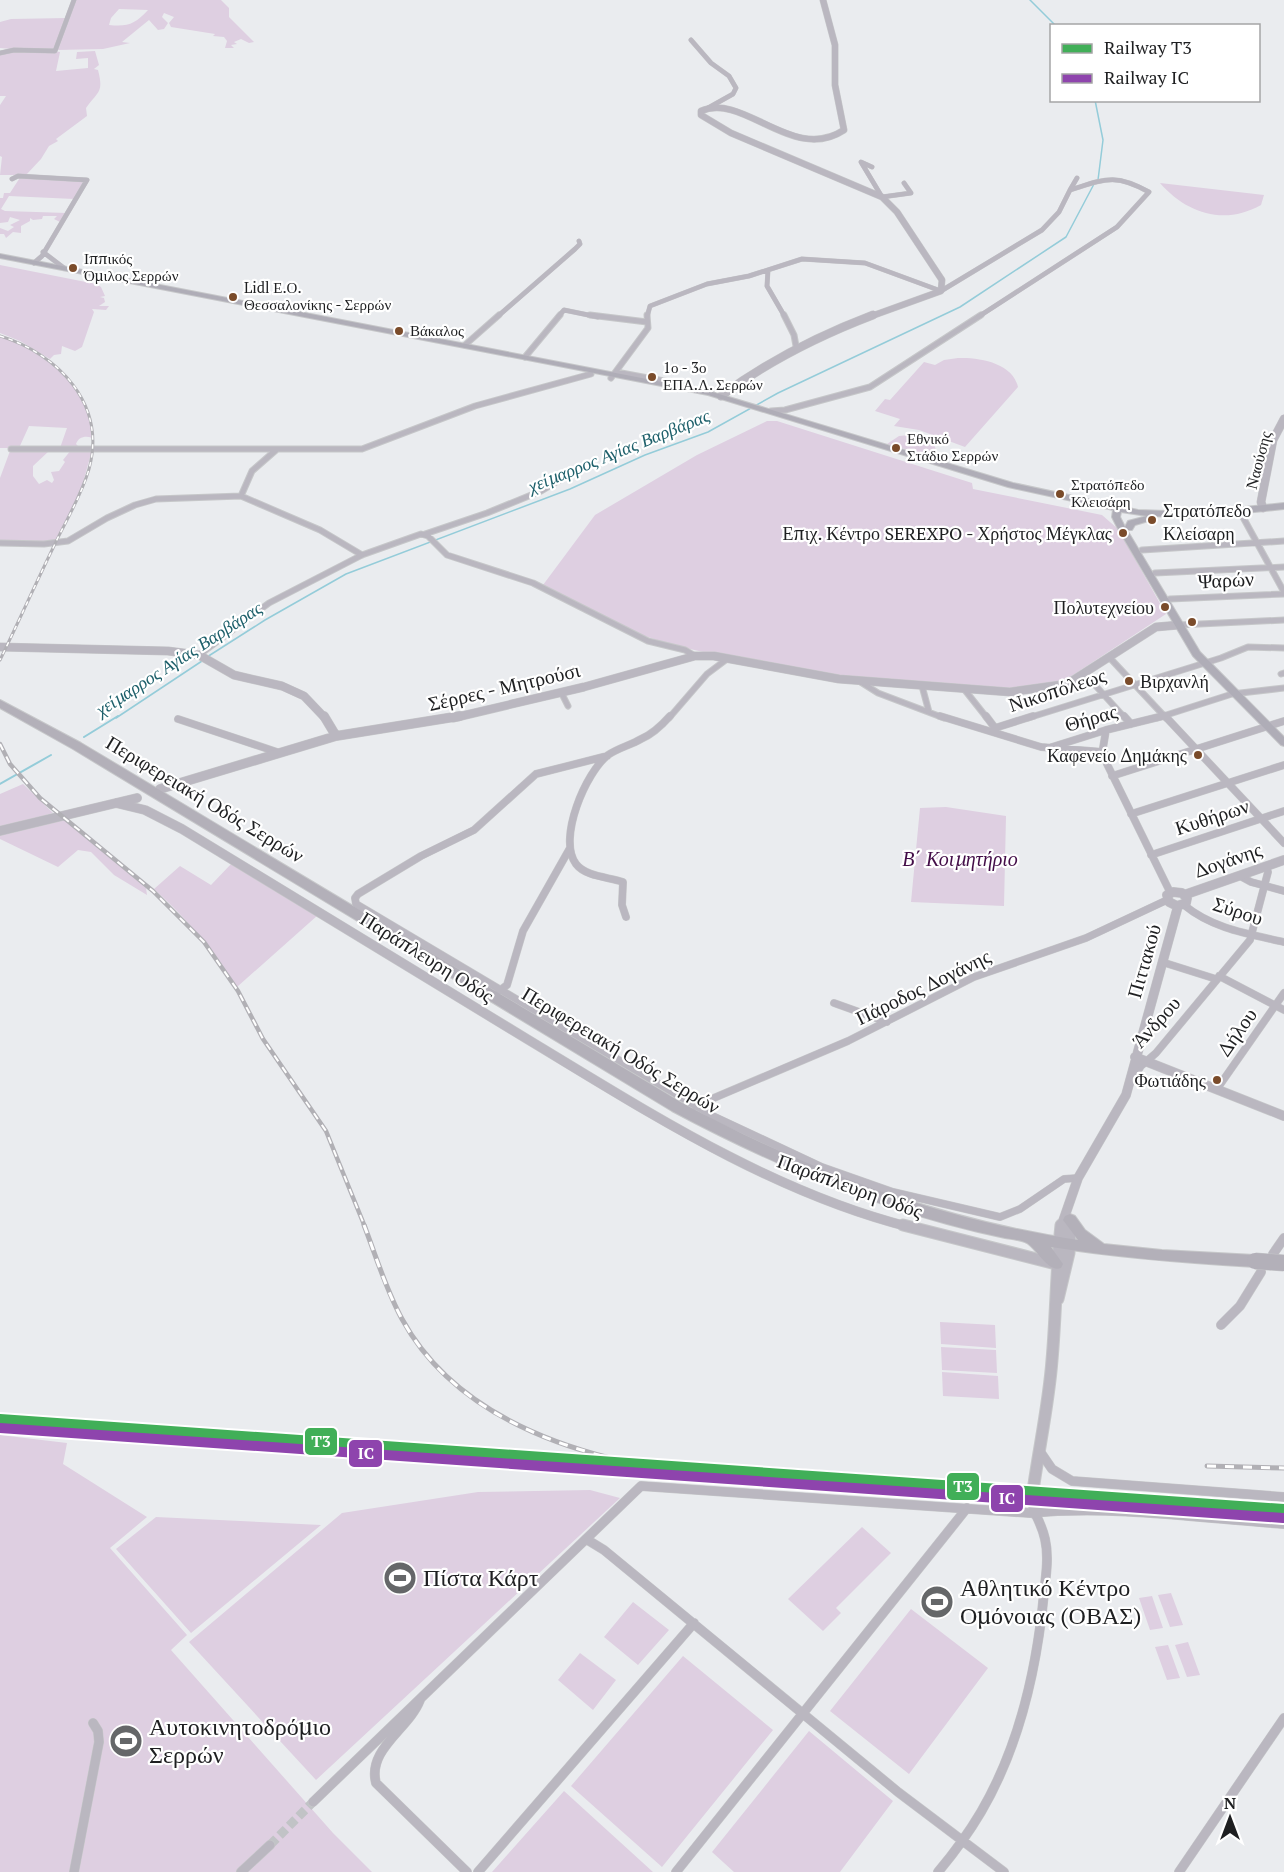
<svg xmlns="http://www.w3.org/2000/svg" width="1284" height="1872" font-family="'PT Serif',serif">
  <rect width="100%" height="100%" fill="#eaecef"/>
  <path fill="#decfe1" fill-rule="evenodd" d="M76,0h145l8,8v9l25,25 -5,1 -8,-4 -7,3 3,2 -6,1 3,3h-9l2,-7 -3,-4 -11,-1 2,-2 -44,-7 -2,-4 5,-6 -10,-4 -2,4 6,6 -4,6 -6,1 -9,-10 -27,22 8,1 -27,6 -46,1zM119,9l29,1c-13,14 -20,17 -39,15l2,-7z
    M67,18l-11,30 -6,3 10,1 -4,19 32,-3v-10l-12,1 1,-7 18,-1 4,14 -5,4 4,1c6,23 0,21 -12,38l1,8 -31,23 2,2 -9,5 -8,13 -15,16h-26l2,-18 -2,-1v-51l6,-9h-6v-42l12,-5 -12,-1v-26l11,-3z
    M21,176l63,5 -10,18 -65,-3 -8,13 4,2 62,2 -7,9 -6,-3 3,-3h-14l-1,3 -9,1 -3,-2v3l-9,5v7l-8,-1 -7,6 -2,-4h-4v-6l8,3 6,-4 -4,-2 10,-5 -10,-3 -2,5 -8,1v-25h3l1,-5h6z
    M1160,183l104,12 -3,10c-37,21 -75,8 -101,-22z
    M0,265l96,19 5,3 4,9 -5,1 4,1 1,4 -6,4h10l-3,4 -14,-1 2,3 -12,35 -7,4 -13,-5 -1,8 -7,1 -4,4 -30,-18 -20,-8z
    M0,335c41,17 96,52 92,103 -6,-3 -14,-1 -16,6l3,3 -19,1 7,-20 -38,-2 -10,22h-19z
    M958,358c21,-1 55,5 60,29l-53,60 -46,-17 -25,-4 6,-7 -25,-8 10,-12 5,1 34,-38 11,3 9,-5z
    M767,421h10l195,62 1,6 129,26 16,14 48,85 -102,67 -61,8 -168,-14 -132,-23 -34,-8 -33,-11 -93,-48 52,-70 102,-60z
    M899,436c14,-2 28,-1 36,11l1,6 -3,4 -46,-13z
    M71,450h21l-11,40 -26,52 -55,-2v-62l10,-27h39l-16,15v10l6,8 8,-4 5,3 2,-3 -3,-8 8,-1 6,-9 -2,-2z
    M23,784l30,29 -53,16v-35z
    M946,807l60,9 -2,90 -93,-4 9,-94z
    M59,818l8,2 79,68 1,7 -33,-20 -23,-23 -13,-2 -20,17 -58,-28v-4l3,-2z
    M232,863l86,52 -81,72c-26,-39 -48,-66 -83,-98l26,-23 31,19z
    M940,1322l55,3 1,23 -55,-4z
    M941,1347l55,3 1,23 -55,-3z
    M942,1372l56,4 1,23 -56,-3z
    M0,1435l67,8 -4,21 84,53 -37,31 77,87 -16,15 162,183 39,39h-372z
    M590,1490l30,8 -304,282 -127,-138 153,-129 136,-21z
    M156,1517l165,8 -130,108 -75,-84z
    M862,1527l29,26 -55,55 5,5 -18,18 -35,-32z
    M1171,1593l12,32 -13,2 -12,-32z
    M1152,1596l11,32 -13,2 -11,-32z
    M633,1602l36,28 -31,35 -34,-28z
    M911,1609l77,59 -79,106 -79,-63z
    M1188,1642l12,33 -13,2 -12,-32z
    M1168,1645l12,33 -13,2 -12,-33z
    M580,1653l36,27 -23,30 -35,-30z
    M683,1656l90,74 -111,137 -91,-81z
    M809,1731l84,70 -53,71h-106l-22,-20z
    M564,1791l89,81h-161z"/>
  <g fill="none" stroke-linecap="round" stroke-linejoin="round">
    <path stroke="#94ccd9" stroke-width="1.5" d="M1030,0l26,26
      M1095,100l8,40 -5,40
      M207,657l58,-37 81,-46 224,-85 75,-34 63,-23 70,-39 182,-86 106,-70 28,-53
      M116,718l86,-57"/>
    <path stroke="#94ccd9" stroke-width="2" d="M84,737l34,-21
      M0,784l51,-29"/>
    <path stroke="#c1c3c6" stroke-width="9" stroke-dasharray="9 4.5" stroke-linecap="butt" d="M270,1845l43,-43"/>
    <defs>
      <path id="minor-far3" d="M691,40l20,23 18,13 7,12 -3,6 -25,14
        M0,53l14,-3 41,1 19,-51
        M872,167l-11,-5 21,35 29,-4 -7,-10
        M12,179l6,-3 69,4
        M1070,190l7,-12
        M43,252l21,16
        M34,263l8,-7 45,-76
        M768,270l-1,16 18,31
        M497,317l78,-68 5,-5 -1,-3
        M558,317l6,-7 34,7
        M647,317l3,-11 57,-22 42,-8 53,-17 63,4 76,28 101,-61 17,-18 11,-22c35,-11 45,-17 79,2l-32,35 -139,90"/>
      <path id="minor-far2" d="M590,315l57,7
        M784,315l10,20 2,11
        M465,345l34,-30
        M525,357l35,-42
        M616,372l64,12
        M611,378l37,-50 -1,-13
        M771,411l14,-1 85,-23 111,-72
        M11,449h351l113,-43 116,-32
        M241,496l11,-25 24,-21
        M1239,510l45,82
        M425,534l62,-21 54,-22 32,-19
        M0,543l44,1 24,-3 39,-23 28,-13 21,-6 85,-3 79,34 42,25
        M1142,550l142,-9
        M1155,573l129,-6
        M1170,599l114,-5
        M1179,625l105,-5
        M199,655l70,-52 93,-48 59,-21 7,2 19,19 86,28 115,58 37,9 10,6
        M1109,657l57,61
        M1084,673l41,45
        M1281,674l3,-1
        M859,681l19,12 66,25
        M922,686l7,26
        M964,689l23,29
        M561,692l7,14
        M669,718l38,-44 20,-15
        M1028,718l193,-60 27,-11 36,1
        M1157,718l75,-24 52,-6"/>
      <path id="minor-far1" d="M940,716l101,31 62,5
        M986,716l9,12
        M1124,716l7,8
        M1165,716l119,127
        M178,719l99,33
        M1106,730l-3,18 4,16 63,128
        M993,732l2,-4 38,-12
        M1052,747l54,-17 57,-14
        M607,756l-71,18 -62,56 -53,26 -63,38 -3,4 1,6 357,212 109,51 71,25 107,25 20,-8 44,-30 14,-1
        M1112,776l172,-55
        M1131,814l153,-49
        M1151,855l133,-44
        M1240,876l11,6 33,9
        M1184,905c29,24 65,29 100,37
        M626,917l-4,-12 1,-23c-14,-5 -37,-5 -47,-18 -19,-25 10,-92 32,-109 10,-7 23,-10 33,-16 12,-5 21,-14 29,-23
        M1162,962l54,17
        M1219,976l65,34
        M499,991l8,-6 16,-54 47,-83
        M834,1003l53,19
        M1133,1079l8,-13 15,-13 94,-113 18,-68 -2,-6
        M1217,1089l67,-96
        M695,1106l153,-65 126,-64 112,-39 81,-38"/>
      <path id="minor" d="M1273,1254l11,-16
        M1221,1325l19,-19 21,-34
        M1039,1450l13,19 20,12 212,16
        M586,1539l18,11 294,242 106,80
        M420,1700c-11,29 -53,49 -44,83l91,89
        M313,1802l328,-316 389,27c84,-8 170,5 254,11
        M74,1872l25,-130 -1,-11 -5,-8
        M241,1872l29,-27
        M478,1872l216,-249
        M676,1872l291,-364
        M938,1872c16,-19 30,-38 43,-60 38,-65 56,-144 63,-219 2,-17 5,-37 1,-54 -2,-9 -6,-18 -10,-26
        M1179,1872l105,-154"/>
      <path id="tertiary-far3" d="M823,0l12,45v40l9,45c-51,34 -100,-38 -143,-19v4l30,18 151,64 15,15 45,68 -1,11 -72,26"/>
      <path id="tertiary-far2" d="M721,396c47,-35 97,-60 152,-81
        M1263,508l-2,-6 12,-62 11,-21
        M0,647l168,4 31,4 35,20 48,11 22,10 21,22
        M453,718l131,-31 111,-31h19l125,23 171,13 57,-8 89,-57 23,-2"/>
      <path id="tertiary-far1" d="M324,716l12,20
        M160,789l176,-53 124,-20
        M116,803l29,7 37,19c115,70 230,140 345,210 121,73 244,153 382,188
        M0,831l137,-33
        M1173,892l9,1 5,5 -1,5 -9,3 -8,-4 -2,-7z
        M1184,895l100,-35
        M1135,1057l149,59
        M1061,1227l17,-49 48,-83 52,-189
        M1070,1227v-6"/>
      <path id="tertiary" d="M903,1225l153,39
        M1058,1299l11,-46 1,-28
        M1034,1484c6,-41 15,-83 18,-124 4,-45 4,-90 9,-135
        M1034,1495l1,18"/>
      <path id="secondary" d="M0,254l709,137 304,92 125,27 56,2 90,-9v6l-90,9 -43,-2 2,2 -1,2 -17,5 -3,5h-5l73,122 84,85v9l-3,-1 -88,-89 -76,-129 -5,-10 1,-7 -105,-23 -300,-92 -708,-137zM1121,512l26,4 -19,5 -3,6 -5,-10z"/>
      <path id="primary" d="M0,700l81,43 601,360c125,67 255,116 396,137l-15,-20 2,-4 5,-2 5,2 10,14 19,14 58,6 93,5 5,2 2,4 -2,4 -5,2c-69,-4 -136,-9 -204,-20l12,17 -2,4c-13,5 -24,-19 -34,-25 -6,-3 -16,-4 -22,-5 -117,-24 -228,-71 -333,-127l-599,-362 -73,-41z"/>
    </defs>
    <use href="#minor-far3" stroke="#c6c7c9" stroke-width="5"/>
    <use href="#minor-far2" stroke="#c6c7c9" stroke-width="7"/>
    <use href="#minor-far1" stroke="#c6c7c9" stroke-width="8"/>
    <use href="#minor" stroke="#c6c7c9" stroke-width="10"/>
    <use href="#tertiary-far3" stroke="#c6c7c9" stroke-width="7"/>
    <use href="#tertiary-far2" stroke="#c6c7c9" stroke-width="9"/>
    <use href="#tertiary-far1" stroke="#c6c7c9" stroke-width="10"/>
    <use href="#tertiary" stroke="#c6c7c9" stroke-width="13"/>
    <use href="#secondary" stroke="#c6c7c9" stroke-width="2"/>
    <use href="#primary" stroke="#c6c7c9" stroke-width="2"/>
    <use href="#minor-far3" stroke="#bab7c0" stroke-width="4.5"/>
    <use href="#minor-far2" stroke="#bab7c0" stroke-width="5"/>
    <use href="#minor-far1" stroke="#bab7c0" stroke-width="7"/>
    <use href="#minor" stroke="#bab7c0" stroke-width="9"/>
    <use href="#tertiary-far3" stroke="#bab7c0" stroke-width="6"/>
    <use href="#tertiary-far2" stroke="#bab7c0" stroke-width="8"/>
    <use href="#tertiary-far1" stroke="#bab7c0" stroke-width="9"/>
    <use href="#tertiary" stroke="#bab7c0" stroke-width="11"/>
    <use href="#secondary" fill="#afadb7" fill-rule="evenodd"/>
    <use href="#primary" fill="#b3b0b9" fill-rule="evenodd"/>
    <defs>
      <path id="rail-far2" d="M0,336c58,18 107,68 89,133 -8,28 -24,53 -36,79 -18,37 -35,75 -53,112"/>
      <path id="rail-far1" d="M0,744l10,20 30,34 113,93 51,51 34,49 25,48 63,92 39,96"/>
      <path id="rail" d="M364,1225c12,31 22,65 38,94 43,79 125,118 208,139l674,47
        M1207,1466l77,2"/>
    </defs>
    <use href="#rail-far2" stroke="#b1b0b5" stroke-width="3"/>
    <use href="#rail-far1" stroke="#b1b0b5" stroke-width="4.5"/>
    <use href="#rail" stroke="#b1b0b5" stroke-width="5"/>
    <use href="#rail-far2" stroke="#fff" stroke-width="1.5" stroke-dasharray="4.5" stroke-linecap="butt"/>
    <use href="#rail-far1" stroke="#fff" stroke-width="2" stroke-dasharray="7" stroke-linecap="butt"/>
    <use href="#rail" stroke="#fff" stroke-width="3" stroke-dasharray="9" stroke-linecap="butt"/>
    <defs>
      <path id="primary-bridge" d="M1255,1261l29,2"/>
    </defs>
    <use href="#primary-bridge" stroke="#c6c7c9" stroke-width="17" stroke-linecap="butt"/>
    <use href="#primary-bridge" stroke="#b3b0b9" stroke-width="16"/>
    <defs>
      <path id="rail-1" d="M0,1419l1284,90"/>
      <path id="rail-2" d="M0,1428l1283,90"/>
    </defs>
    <use href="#rail-1" stroke="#fff" stroke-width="14"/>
    <use href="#rail-2" stroke="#fff" stroke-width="14"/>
    <use href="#rail-1" stroke="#41af58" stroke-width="10"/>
    <use href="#rail-2" stroke="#8e44ad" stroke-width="10"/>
  </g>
  <defs>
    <symbol id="stadium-disc" viewBox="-11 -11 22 22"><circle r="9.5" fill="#656769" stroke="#fff"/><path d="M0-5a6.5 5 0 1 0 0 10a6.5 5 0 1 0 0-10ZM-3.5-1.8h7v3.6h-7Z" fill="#fff"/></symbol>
  </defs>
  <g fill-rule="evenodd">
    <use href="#stadium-disc" x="381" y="1559" width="38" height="38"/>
    <use href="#stadium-disc" x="918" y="1583" width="38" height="38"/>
    <use href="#stadium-disc" x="107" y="1722" width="38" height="38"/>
  </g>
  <g fill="#7a4b2a" stroke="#fff" stroke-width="2">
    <circle cx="73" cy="268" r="5"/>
    <circle cx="233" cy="297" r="5"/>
    <circle cx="399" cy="331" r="5"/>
    <circle cx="652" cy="377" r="5"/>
    <circle cx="896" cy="448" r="5"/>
    <circle cx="1060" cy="494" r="5"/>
    <circle cx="1152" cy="520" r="5"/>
    <circle cx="1123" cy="533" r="5"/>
    <circle cx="1165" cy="607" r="5"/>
    <circle cx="1192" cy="622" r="5"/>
    <circle cx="1129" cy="681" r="5"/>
    <circle cx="1198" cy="755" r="5"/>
    <circle cx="1217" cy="1080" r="5"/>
  </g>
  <g text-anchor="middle" stroke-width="4.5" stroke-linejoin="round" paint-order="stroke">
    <g font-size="15" fill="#1e1f21" stroke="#fff" text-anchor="start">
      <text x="84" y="264">Ιππικός<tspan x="84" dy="17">Όμιλος Σερρών</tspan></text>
      <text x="244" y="293">Lidl Ε.Ο.<tspan x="244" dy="17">Θεσσαλονίκης - Σερρών</tspan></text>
      <text x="410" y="336">Βάκαλος</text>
      <text x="663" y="373">1ο - 3ο<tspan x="663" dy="17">ΕΠΑ.Λ. Σερρών</tspan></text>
      <text x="907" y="444">Εθνικό<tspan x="907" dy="17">Στάδιο Σερρών</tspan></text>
      <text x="1071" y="490">Στρατόπεδο<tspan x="1071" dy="17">Κλεισάρη</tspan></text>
    </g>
    <g font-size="16" fill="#1e1f21" stroke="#fff">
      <text transform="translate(1258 460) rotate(-75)" y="6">Ναούσης</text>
    </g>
    <g font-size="18" font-style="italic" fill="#1e606b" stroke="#fff">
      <text transform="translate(619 451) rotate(-22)" y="6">χείμαρρος Αγίας Βαρβάρας</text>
      <text transform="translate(179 659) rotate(-33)" y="6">χείμαρρος Αγίας Βαρβάρας</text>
    </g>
    <g font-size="18" fill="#1e1f21" stroke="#fff" text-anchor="end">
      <text x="1163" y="517" text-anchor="start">Στρατόπεδο<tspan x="1163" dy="23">Κλείσαρη</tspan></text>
      <text x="1112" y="540">Επιχ. Κέντρο SEREXPO - Χρήστος Μέγκλας</text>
      <text x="1154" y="614">Πολυτεχνείου</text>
      <text x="1140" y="688" text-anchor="start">Βιρχανλή</text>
      <text x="1187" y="762">Καφενείο Δημάκης</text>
      <text x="1206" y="1087">Φωτιάδης</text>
    </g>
    <g font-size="20" fill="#1e1f21" stroke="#fff">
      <text transform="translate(1226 580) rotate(-3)" y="7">Ψαρών</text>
      <text transform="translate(504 687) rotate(-13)" y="7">Σέρρες - Μητρούσι</text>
      <text transform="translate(1057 690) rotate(-18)" y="7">Νικοπόλεως</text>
      <text transform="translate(1091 718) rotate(-16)" y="7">Θήρας</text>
      <text transform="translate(205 799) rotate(31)" y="7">Περιφερειακή Οδός Σερρών</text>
      <text transform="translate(1212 817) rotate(-18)" y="7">Κυθήρων</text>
      <text transform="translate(1228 860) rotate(-19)" y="7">Δογάνης</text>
      <text transform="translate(1238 911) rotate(18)" y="7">Σύρου</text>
      <text transform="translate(427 957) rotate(32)" y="7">Παράπλευρη Οδός</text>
      <text transform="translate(1144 961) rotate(-74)" y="7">Πιττακού</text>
      <text transform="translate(923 987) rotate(-26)" y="7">Πάροδος Δογάνης</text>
      <text transform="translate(1156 1022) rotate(-48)" y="7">Άνδρου</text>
      <text transform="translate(1237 1032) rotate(-55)" y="7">Δήλου</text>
      <text transform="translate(621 1050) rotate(31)" y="7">Περιφερειακή Οδός Σερρών</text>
      <text transform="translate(850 1186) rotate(20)" y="7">Παράπλευρη Οδός</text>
    </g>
    <g font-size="20" font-style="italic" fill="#430d48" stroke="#fff">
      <text x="960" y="866">Β΄ Κοιμητήριο</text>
    </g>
    <g font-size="24" fill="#1e1f21" stroke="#fff" text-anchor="start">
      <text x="423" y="1586">Πίστα Κάρτ</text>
      <text x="960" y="1596">Αθλητικό Κέντρο<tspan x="960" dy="28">Ομόνοιας (ΟΒΑΣ)</tspan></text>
      <text x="149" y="1735">Αυτοκινητοδρόμιο<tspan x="149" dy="28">Σερρών</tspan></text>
    </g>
  </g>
  <g stroke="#fff" stroke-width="2">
    <rect x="304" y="1427" width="34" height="29" rx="6" fill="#41af58"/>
    <rect x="348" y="1439" width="35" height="29" rx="6" fill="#8e44ad"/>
    <rect x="946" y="1472" width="34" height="29" rx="6" fill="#41af58"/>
    <rect x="990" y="1484" width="34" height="29" rx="6" fill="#8e44ad"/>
  </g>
  <g font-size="16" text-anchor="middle" font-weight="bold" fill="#fff">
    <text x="321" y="1447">T3</text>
    <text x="366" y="1459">IC</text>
    <text x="963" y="1492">T3</text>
    <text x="1007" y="1504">IC</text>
  </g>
  <rect x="1050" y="24" width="210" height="78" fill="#ffffff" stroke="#a5a5a6" stroke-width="1.5"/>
  <rect x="1062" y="44" width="30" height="9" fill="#41af58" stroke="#a5a5a6" stroke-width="1.5"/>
  <text x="1104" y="54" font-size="18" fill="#1e1f21">Railway T3</text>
  <rect x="1062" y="74" width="30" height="9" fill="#8e44ad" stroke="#a5a5a6" stroke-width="1.5"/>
  <text x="1104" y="84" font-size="18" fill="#1e1f21">Railway IC</text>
  <g transform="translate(1230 1818)" stroke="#ffffff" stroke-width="4.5" paint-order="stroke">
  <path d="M0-4.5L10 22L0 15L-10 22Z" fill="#1e1f21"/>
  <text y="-9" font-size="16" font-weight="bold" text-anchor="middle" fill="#1e1f21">N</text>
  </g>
</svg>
